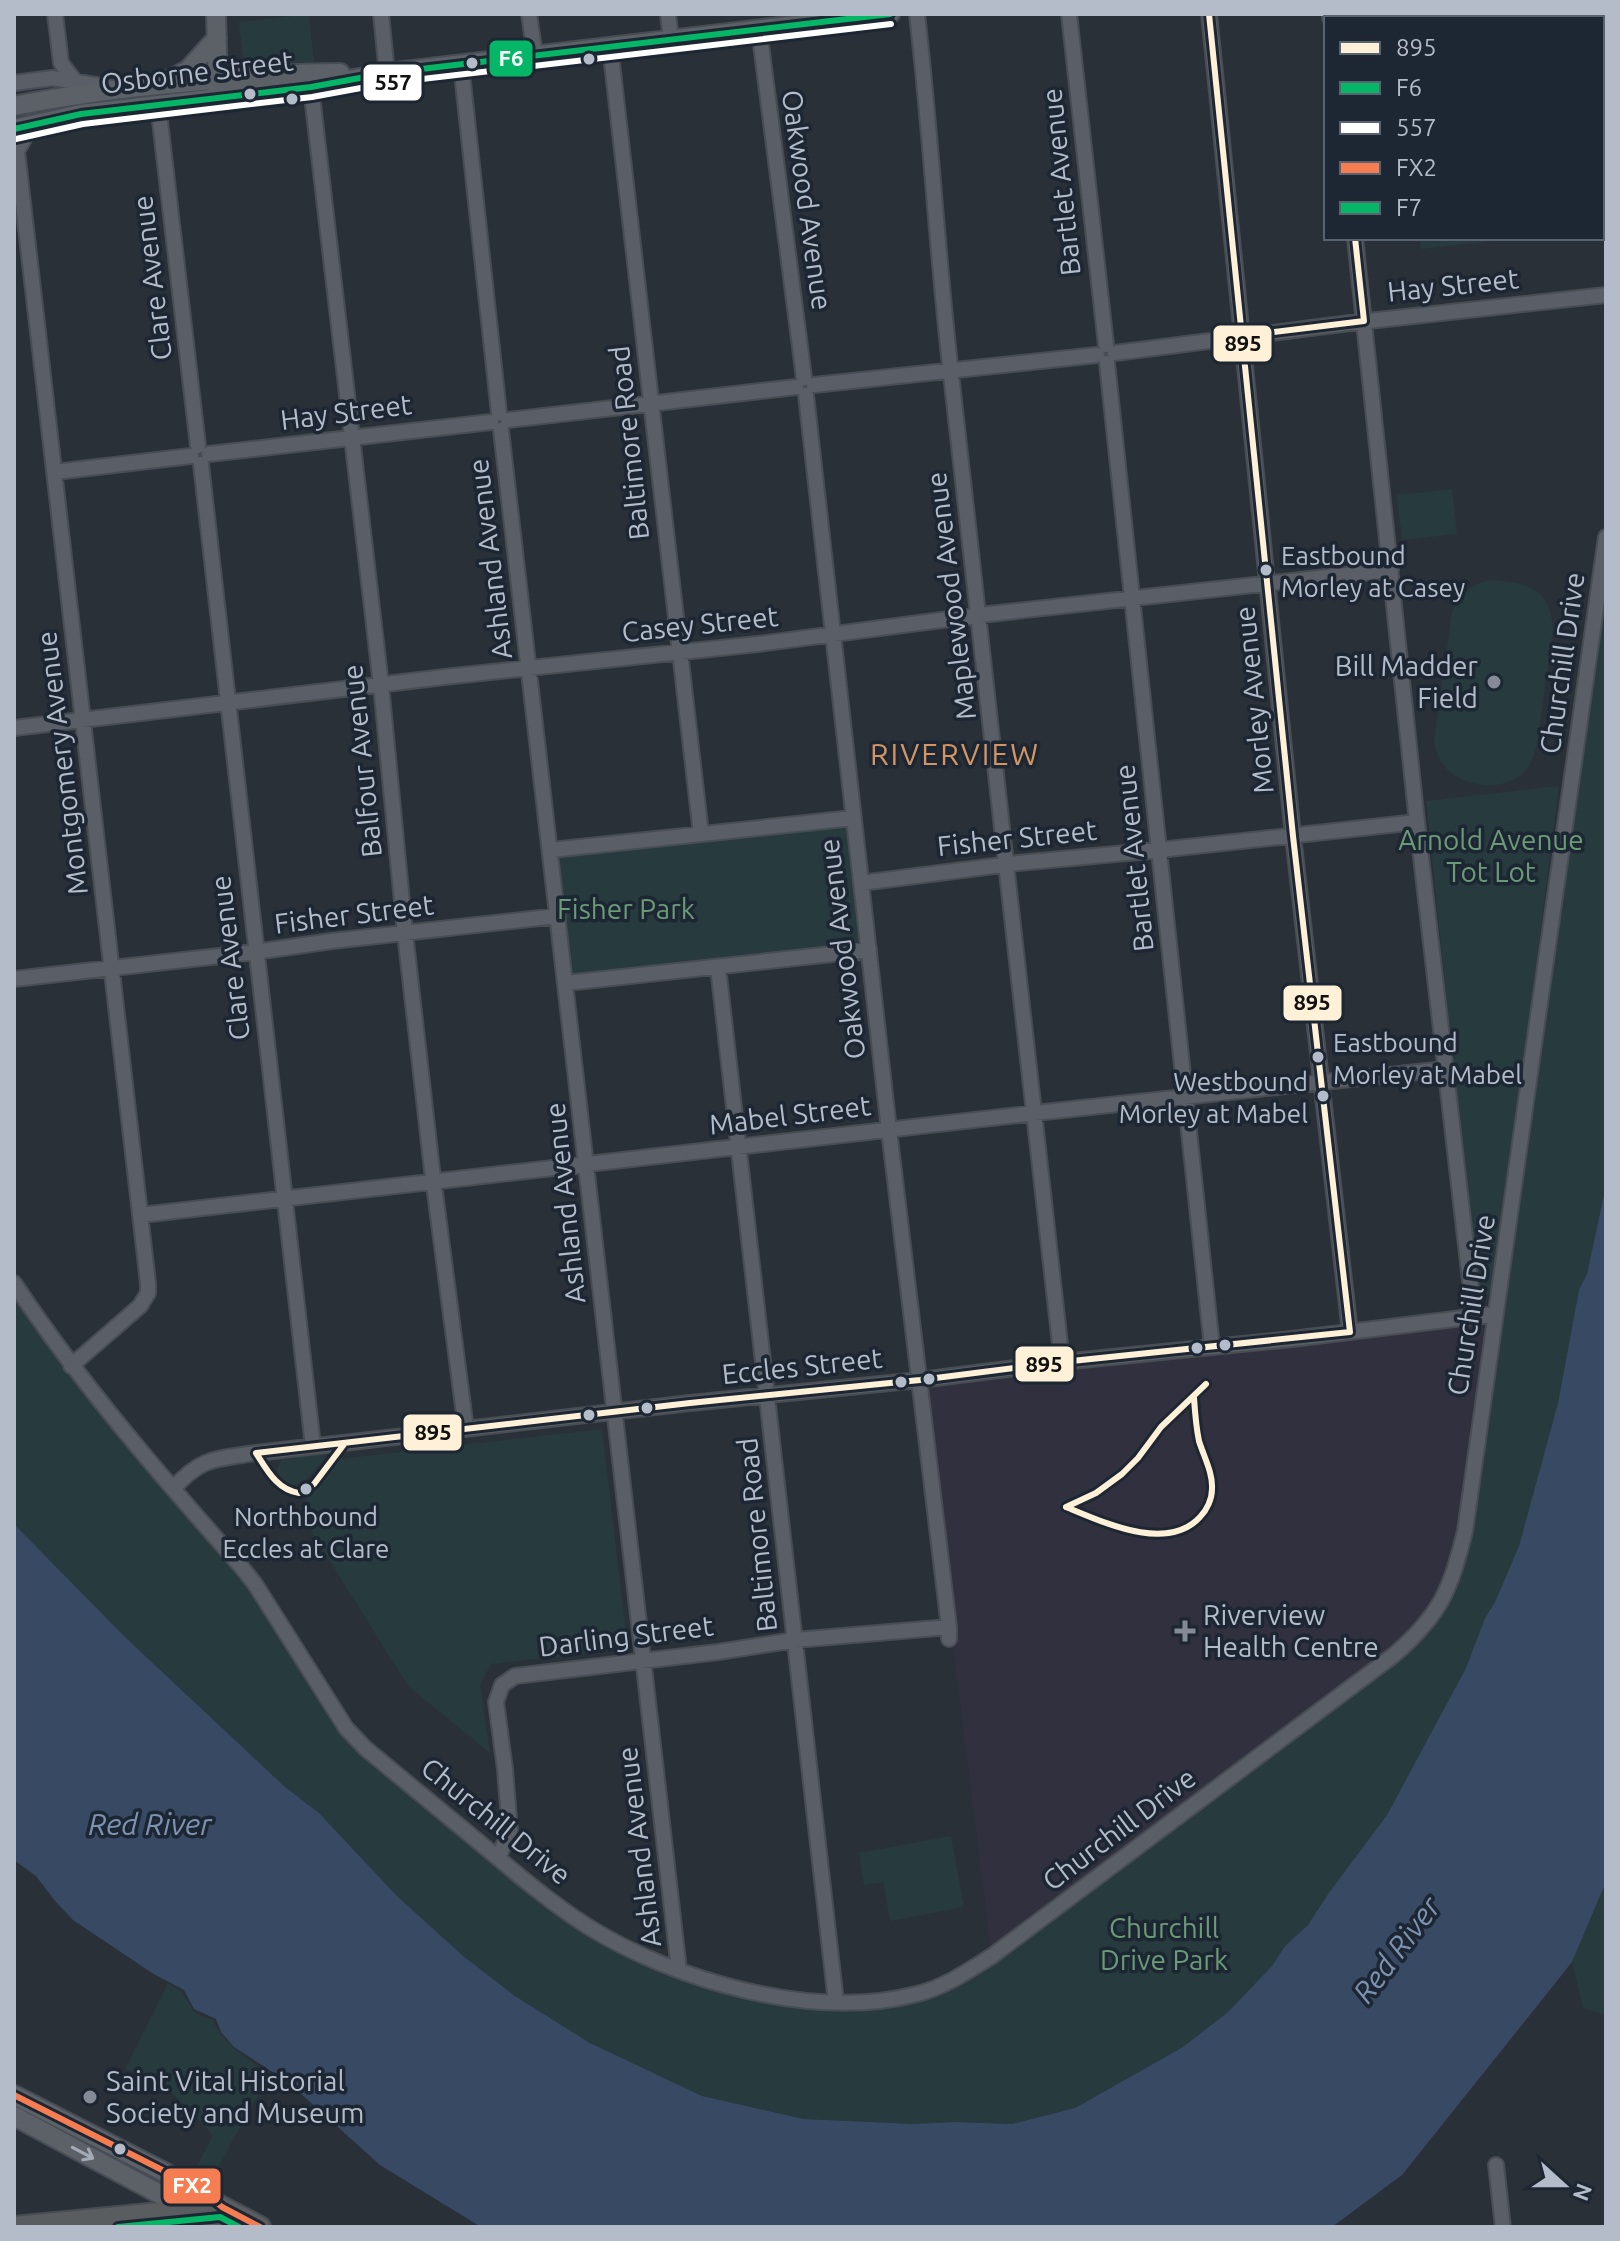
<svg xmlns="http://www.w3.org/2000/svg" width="1620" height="2241" font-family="Ubuntu,sans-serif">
  <rect width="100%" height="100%" fill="#2a3038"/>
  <path fill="#31303e" d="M1495,1314l-49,279 -30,43 -424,320 -72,-576z"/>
  <path fill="#273a3e" d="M309,14l5,48 -66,5 -5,-7 -4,-38z
    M1395,14h211v214h-4v-210h-207z
    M1420,238h98l-97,11z
    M1452,489l5,45 -55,6 -5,-45z
    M1606,537v648l-19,89 -8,16 -21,113 -39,143 -24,56 -10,16 -19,50 -79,147 -59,79 -20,31 -23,21 -13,20 -44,46 -45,35 -108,61 -63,16 -57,-2 -41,2 -110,-5 -102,-23 -112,-53 -75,-47 -53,-41 -65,-59 -78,-83 -35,-27 -158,-148 -112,-114v-241l225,281 107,164 239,196 125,58 161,20 86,-24 437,-323 60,-80z
    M1492,580c36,3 59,8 61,50l-16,115c-3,8 -5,17 -10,24 -18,23 -60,20 -80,0 -8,-8 -11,-18 -13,-28l18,-129c9,-19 20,-29 40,-32z
    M1559,786l-63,492 -7,16 -12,2 -51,-495z
    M848,824l13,119 -290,34 -16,-122z
    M602,1429l26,220 -137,15 -11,21 10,68 -82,-67 -110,-176 41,-51z
    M324,1453l3,1 -1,2c-12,17 -38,50 -49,12l5,-9z
    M951,1836l13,71 -74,14 -7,-39 -19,3 -5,-32z
    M1606,1883v132l-23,-7 -11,-46z
    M168,1983l14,9 13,21 18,7c11,26 34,38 57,54l-57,102 2,11 -22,-13 20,-39 -53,-54 -35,-12z"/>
  <path fill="#384963" d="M1606,1185v697l-34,80 -31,39 -139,174 -70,52h-851l-101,-62 -92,-83 -54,-35 -13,-15 -5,-13 -22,-10 -10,-19 -32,-17 -79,-53 -18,-19 -19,-25 -22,-16v-336l112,114 158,148 35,27 78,83 65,59 53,41 75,47 112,53 102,23 110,5 41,-2 57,2 63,-16 108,-61 45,-35 44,-46 13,-20 23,-21 20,-31 59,-79 79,-147 19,-50 10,-16 24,-56 39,-143 21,-113 8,-16z"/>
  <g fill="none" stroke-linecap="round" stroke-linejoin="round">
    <defs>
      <path id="minor" d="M55,14l6,49 13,17
        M381,14l6,59
        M529,14l6,41
        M668,14l3,25
        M917,14c14,120 20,240 34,360 38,329 76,658 111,988
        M1069,14l37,331
        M1209,14l84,822 57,496
        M1330,14v4
        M759,29l45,349
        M610,46l91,788
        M461,64l38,349
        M14,83l38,-5 56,9
        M311,87l70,598 24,248 27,237 34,259
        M158,104l40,342
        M32,125l-15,26 131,1132v10l-8,13 -69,60
        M1355,238l62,584 57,493
        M1115,353l235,-30 256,-28
        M1107,363l105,984
        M814,385l283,-30
        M806,395l83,735 60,497v12
        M508,420l288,-33
        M501,430l178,1540
        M209,454l282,-32
        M201,464l112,982
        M55,472l136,-16
        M14,728l439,-52 305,-32 222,-29 411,-45
        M551,850l302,-32
        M861,883l157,-20 141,-13 258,-28
        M718,967l118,1035
        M14,979l241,-27 77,-11 226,-25
        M566,983l303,-33
        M141,1215l894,-102 410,-44
        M14,1283c67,101 145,191 225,281l16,20 91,144 19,20c40,33 81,67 121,100 32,27 65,55 101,78 88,55 227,95 330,68 28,-7 51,-23 75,-38l402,-301c47,-41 56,-64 71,-124l141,-994
        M173,1489c28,-32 43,-30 83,-36l434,-50 230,-23 142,-18 230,-23 203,-25
        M498,1858l12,-27 -5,-62 -9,-67 6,-17 13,-9 203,-24 77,-12 154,-13
        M1496,2165l7,62"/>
      <path id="major" d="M216,14l2,77
        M169,80l19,-10 29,-32
        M14,106c55,-11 110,-18 165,-23 54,-5 107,-10 161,-10
        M14,129l67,-15 230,-27 76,-14 503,-59
        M14,2095l191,98 17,14
        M14,2116l181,97"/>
      <path id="highway" d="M14,2227l208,-20 38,20
        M190,2227l28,-4 7,4"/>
    </defs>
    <use href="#minor" stroke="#484c53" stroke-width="18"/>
    <use href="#major" stroke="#484c55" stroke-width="22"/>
    <use href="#highway" stroke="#474c53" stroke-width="24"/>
    <use href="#minor" stroke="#5a5e66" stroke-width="14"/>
    <use href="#major" stroke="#5c6168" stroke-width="18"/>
    <use href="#highway" stroke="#5a5d60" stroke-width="20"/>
    <defs>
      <path id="bus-1" d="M1209,14l84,822 57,496
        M1241,336l123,-15 -9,-83
        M345,1443l-31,41 -15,9c-22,-3 -32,-23 -43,-40l434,-50 230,-23 142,-18 288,-30
        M1066,1507c37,15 101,46 134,10 7,-7 12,-18 12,-28 1,-16 -8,-32 -13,-48 -3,-14 -4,-28 -5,-43
        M1066,1507l30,-14 26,-19 16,-16 23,-31 45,-43"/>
      <path id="bus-2" d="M14,129l67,-15 230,-27 76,-14 503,-59"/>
      <path id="bus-3" d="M16,139l67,-15 229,-27 76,-14 503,-59"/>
      <path id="bus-4" d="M14,2095l164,83 27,15 17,14 38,20"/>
      <path id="bus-5" d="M118,2227l102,-10 19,10"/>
    </defs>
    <use href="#bus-1" stroke="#1d2633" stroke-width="12"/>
    <use href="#bus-2" stroke="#1d2633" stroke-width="12"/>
    <use href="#bus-3" stroke="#1d2633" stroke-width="12"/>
    <use href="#bus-4" stroke="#1d2633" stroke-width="12"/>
    <use href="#bus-5" stroke="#1d2633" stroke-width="12"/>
    <use href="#bus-1" stroke="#fff0d8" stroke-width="6"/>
    <use href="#bus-2" stroke="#06b667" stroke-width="6"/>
    <use href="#bus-3" stroke="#fff" stroke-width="6"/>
    <use href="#bus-4" stroke="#f67c52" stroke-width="6"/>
    <use href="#bus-5" stroke="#06b667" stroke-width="6"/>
  </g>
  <defs><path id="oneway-shaft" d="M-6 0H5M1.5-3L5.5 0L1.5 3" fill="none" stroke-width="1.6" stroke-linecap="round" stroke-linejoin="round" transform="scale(2)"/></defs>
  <use stroke="#a2aab6" href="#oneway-shaft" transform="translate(83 2153) rotate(28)"/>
  <g fill="#b4bcc9" stroke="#1d2633" stroke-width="3">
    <circle cx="589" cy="59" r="7"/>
    <circle cx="472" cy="63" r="7"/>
    <circle cx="250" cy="94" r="7"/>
    <circle cx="292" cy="99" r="7"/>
    <circle cx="1266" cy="570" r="7"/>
    <circle cx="1318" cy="1057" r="7"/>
    <circle cx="1323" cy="1096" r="7"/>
    <circle cx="1225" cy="1345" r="7"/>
    <circle cx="1197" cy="1348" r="7"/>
    <circle cx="929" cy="1379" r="7"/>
    <circle cx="901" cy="1382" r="7"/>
    <circle cx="647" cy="1408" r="7"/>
    <circle cx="589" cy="1415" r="7"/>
    <circle cx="306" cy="1489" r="7"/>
    <circle cx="120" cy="2149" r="7"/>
  </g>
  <g fill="#848b96" stroke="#1d2633" stroke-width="3">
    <circle cx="1494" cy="682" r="8"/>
    <path d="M1181 1619h8v8h8v8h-8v8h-8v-8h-8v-8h8z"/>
    <circle cx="90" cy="2097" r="8"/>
  </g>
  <g text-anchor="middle" stroke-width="7" stroke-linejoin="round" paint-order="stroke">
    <g font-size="26" fill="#b4bcc9" stroke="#1d2633" text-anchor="start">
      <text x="1281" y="565">Eastbound<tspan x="1281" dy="32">Morley at Casey</tspan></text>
      <text x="1333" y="1052">Eastbound<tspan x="1333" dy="32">Morley at Mabel</tspan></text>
      <text x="1308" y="1091" text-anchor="end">Westbound<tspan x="1308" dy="32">Morley at Mabel</tspan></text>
      <text x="306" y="1526" text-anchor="middle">Northbound<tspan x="306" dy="32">Eccles at Clare</tspan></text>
    </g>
    <g font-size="28" fill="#b4bcc9" stroke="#1d2633">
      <text transform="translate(197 72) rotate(-7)" y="10">Osborne Street</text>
      <text transform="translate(1061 182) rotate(-96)" y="10">Bartlet Avenue</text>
      <text transform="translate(807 200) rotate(82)" y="10">Oakwood Avenue</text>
      <text transform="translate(152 278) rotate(-97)" y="10">Clare Avenue</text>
      <text transform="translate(1453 285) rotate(-6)" y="10">Hay Street</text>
      <text transform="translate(346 412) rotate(-7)" y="10">Hay Street</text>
      <text transform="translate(629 443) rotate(-96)" y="10">Baltimore Road</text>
      <text transform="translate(490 559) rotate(-97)" y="10">Ashland Avenue</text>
      <text transform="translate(951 596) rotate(-97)" y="10">Maplewood Avenue</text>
      <text transform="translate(700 624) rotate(-6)" y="10">Casey Street</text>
      <text transform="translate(1562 663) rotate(-82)" y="10">Churchill Drive</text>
      <text transform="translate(1254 700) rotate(-96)" y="10">Morley Avenue</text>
      <text transform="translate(362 761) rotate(-96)" y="10">Balfour Avenue</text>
      <text transform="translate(62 763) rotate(-97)" y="10">Montgomery Avenue</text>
      <text transform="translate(1017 838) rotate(-6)" y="10">Fisher Street</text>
      <text transform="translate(1134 858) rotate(-96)" y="10">Bartlet Avenue</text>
      <text transform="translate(354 914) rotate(-7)" y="10">Fisher Street</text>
      <text transform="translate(842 949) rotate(-97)" y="10">Oakwood Avenue</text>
      <text transform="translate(230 958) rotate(-97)" y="10">Clare Avenue</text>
      <text transform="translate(790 1115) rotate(-7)" y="10">Mabel Street</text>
      <text transform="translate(565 1203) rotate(-96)" y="10">Ashland Avenue</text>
      <text transform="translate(1471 1305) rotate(-81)" y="10">Churchill Drive</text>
      <text transform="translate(802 1366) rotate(-6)" y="10">Eccles Street</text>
      <text transform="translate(757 1535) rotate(-96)" y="10">Baltimore Road</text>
      <text transform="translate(626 1636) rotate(-7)" y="10">Darling Street</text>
      <text transform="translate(496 1821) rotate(39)" y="10">Churchill Drive</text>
      <text transform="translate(1119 1829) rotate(-37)" y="10">Churchill Drive</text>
      <text transform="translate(639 1847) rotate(-97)" y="10">Ashland Avenue</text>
    </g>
    <g font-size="28" fill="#b4bcc9" stroke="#1d2633" text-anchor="start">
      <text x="1478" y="676" text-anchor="end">Bill Madder<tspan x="1478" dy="32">Field</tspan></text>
      <text x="1203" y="1625">Riverview<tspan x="1203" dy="32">Health Centre</tspan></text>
      <text x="106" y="2091">Saint Vital Historial<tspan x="106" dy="32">Society and Museum</tspan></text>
    </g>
    <g font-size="28" fill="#6b9a76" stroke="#1d2633">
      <text x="1491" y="850">Arnold Avenue<tspan x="1491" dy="32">Tot Lot</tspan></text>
      <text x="626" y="919">Fisher Park</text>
      <text x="1164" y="1938">Churchill<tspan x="1164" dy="32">Drive Park</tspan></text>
    </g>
    <g font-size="30" letter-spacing="2" fill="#d59563" stroke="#1d2633">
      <text x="955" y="765">RIVERVIEW</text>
    </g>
    <g font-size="30" font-style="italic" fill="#7c92b1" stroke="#1d2633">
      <text x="150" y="1835">Red River</text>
      <text transform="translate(1397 1950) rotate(-53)" y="10">Red River</text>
    </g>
  </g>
  <g stroke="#1d2633" stroke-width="3">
    <rect x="488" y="39" width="46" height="39" rx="8" fill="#06b667"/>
    <rect x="362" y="63" width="61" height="39" rx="8" fill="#fff"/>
    <rect x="1212" y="324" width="61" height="39" rx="8" fill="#fff0d8"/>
    <rect x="1282" y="984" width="61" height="38" rx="8" fill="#fff0d8"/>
    <rect x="1014" y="1345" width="61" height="38" rx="8" fill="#fff0d8"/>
    <rect x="402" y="1413" width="61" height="39" rx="8" fill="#fff0d8"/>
    <rect x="162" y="2167" width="60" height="38" rx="8" fill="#f67c52"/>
  </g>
  <g font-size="22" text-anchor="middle" font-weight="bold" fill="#fff">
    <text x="511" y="66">F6</text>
    <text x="192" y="2193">FX2</text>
  </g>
  <g font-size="22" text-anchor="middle" font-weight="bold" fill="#111">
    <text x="393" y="90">557</text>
    <text x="1243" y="351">895</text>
    <text x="1312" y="1010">895</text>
    <text x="1044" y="1372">895</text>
    <text x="433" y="1440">895</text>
  </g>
  <rect width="1620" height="2241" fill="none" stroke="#b4bcc9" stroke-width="32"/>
  <rect x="1324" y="16" width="280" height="224" fill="#1d2633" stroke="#59626f" stroke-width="2"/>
  <rect x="1340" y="42" width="40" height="12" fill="#fff0d8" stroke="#59626f" stroke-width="2"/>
  <text x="1396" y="56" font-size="24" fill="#b4bcc9">895</text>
  <rect x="1340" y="82" width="40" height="12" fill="#06b667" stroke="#59626f" stroke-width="2"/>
  <text x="1396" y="96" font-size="24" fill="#b4bcc9">F6</text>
  <rect x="1340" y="122" width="40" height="12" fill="#ffffff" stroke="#59626f" stroke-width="2"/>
  <text x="1396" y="136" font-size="24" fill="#b4bcc9">557</text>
  <rect x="1340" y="162" width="40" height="12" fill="#f67c52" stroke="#59626f" stroke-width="2"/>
  <text x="1396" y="176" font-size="24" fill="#b4bcc9">FX2</text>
  <rect x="1340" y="202" width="40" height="12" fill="#06b667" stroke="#59626f" stroke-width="2"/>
  <text x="1396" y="216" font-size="24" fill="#b4bcc9">F7</text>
  <g transform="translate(1564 2185) rotate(111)" stroke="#1d2633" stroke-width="6" paint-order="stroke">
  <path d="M0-6L14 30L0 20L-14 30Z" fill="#b4bcc9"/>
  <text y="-12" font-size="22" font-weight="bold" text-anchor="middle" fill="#b4bcc9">N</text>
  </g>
</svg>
